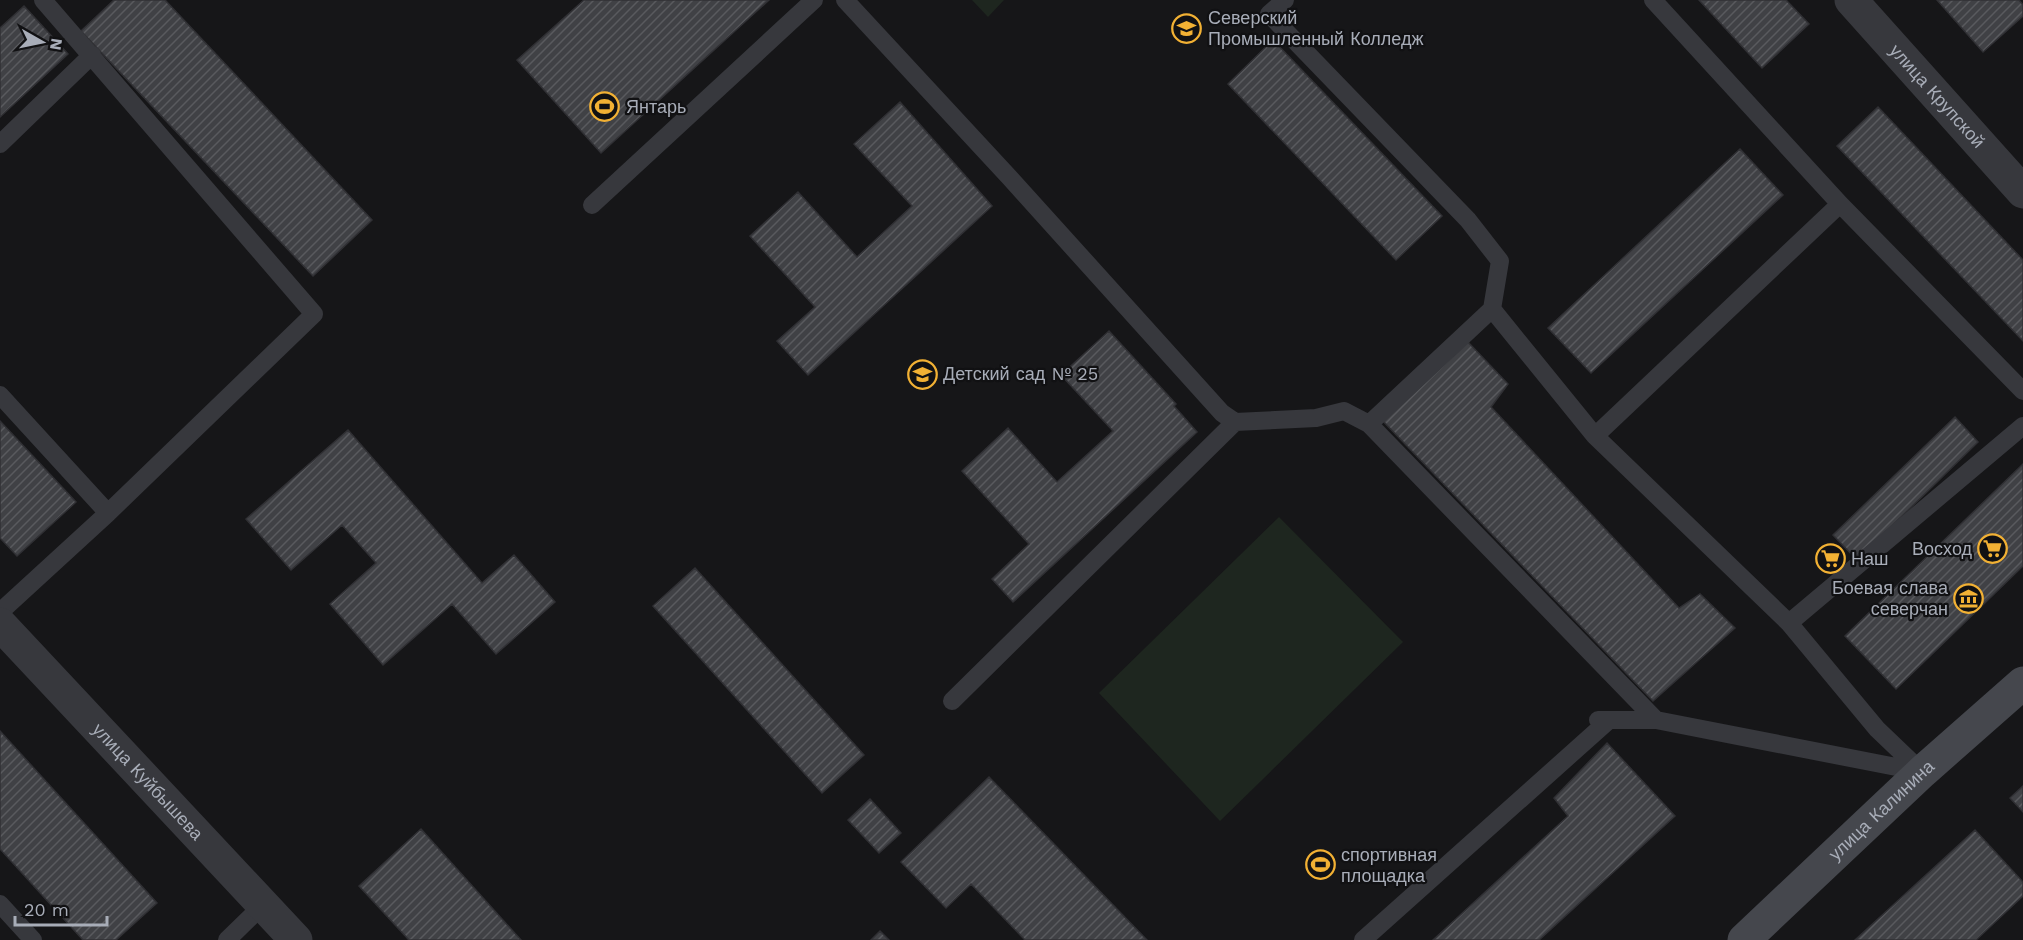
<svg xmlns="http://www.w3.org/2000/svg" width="2023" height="940" font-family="'Work Sans',sans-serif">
  <defs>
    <pattern id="building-hatch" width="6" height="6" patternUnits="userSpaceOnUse" patternTransform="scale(1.5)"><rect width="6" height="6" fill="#404145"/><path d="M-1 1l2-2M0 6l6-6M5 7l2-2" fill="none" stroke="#595a5e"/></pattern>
  </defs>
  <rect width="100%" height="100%" fill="#161618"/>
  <path fill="#1e261f" d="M972,0h32l-16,17z
    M1279,517l124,125 -183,179 -121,-128z"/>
  <path fill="url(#building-hatch)" stroke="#303034" stroke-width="1.5" d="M114,0h51l207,220 -59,56 -232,-245z
    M584,0h185l-168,153 -84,-93z
    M1699,0h87l23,24 -47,44z
    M1937,0h82l4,5v11l-40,36z
    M24,6l44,48 -68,63v-89z
    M1273,40l169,176 -46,44 -168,-176z
    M900,102l92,104 -184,169 -31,-34 38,-34 -65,-71 48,-44 59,65 55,-51 -58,-62z
    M1878,107l145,153v81l-186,-195z
    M1740,149l43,46 -192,178 -43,-45z
    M1109,331l67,73 -2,2 23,26 -184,170 -21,-23 37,-35 -67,-73 46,-43 49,54 56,-51 -52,-56z
    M1466,340l42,44 -17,23 188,201 21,-14 35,34 -82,73 -272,-282z
    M1955,417l23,25 -121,118 -24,-25z
    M0,421l76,81 -59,54 -17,-18z
    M348,430l134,153 32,-28 41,47 -59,52 -44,-50 -69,61 -53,-61 46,-41 -34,-38 -51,45 -45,-51z
    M2023,464v102l-127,123 -51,-53z
    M695,568l169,187 -42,38 -169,-187z
    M0,731l157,172 -41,37h-33l-83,-91z
    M1607,743l68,73 -136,124h-106l135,-124 -14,-18z
    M989,777l158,163h-122l-54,-56 -25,24 -45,-46z
    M2023,786v26l-13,-14z
    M870,799l31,34 -22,20 -31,-33z
    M421,829l100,111h-112l-50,-54z
    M1975,830l48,52v14l-47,44h-121z
    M880,931l9,9h-18z"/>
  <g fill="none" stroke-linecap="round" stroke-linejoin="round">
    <path stroke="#37383d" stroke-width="18" d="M845,0l165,178 212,235 13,9 81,-4 28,-7 25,13
      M1285,0l-16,14 199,206 32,41 -8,48 -123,115 287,296 266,52
      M1653,0l187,204
      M0,144l92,-89
      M592,205l222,-205
      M1492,309l103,127
      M0,395l108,118
      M0,612l108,-99 206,-199 -271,-314
      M1789,623l234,-197
      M952,701l283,-279
      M1598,720h58
      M1922,772l-45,-43 -88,-106 -194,-187 245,-232 183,187
      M0,904l33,36
      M227,940l36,-35
      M1363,940l245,-219"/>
    <g stroke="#37383d" stroke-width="33">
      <path id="s1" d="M1851,0l172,192"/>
      <path id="s2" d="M0,624l296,316"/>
    </g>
    <path stroke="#45474d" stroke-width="33" id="s3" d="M1744,940l178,-168 101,-89"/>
  </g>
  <defs>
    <symbol id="university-ring" viewBox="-11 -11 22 22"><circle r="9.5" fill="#111113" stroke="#f2b134" stroke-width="1.5"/><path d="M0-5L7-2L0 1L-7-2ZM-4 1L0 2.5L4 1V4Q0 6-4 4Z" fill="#f2b134"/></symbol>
    <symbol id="stadium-ring" viewBox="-11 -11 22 22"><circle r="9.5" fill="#111113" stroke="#f2b134" stroke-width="1.5"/><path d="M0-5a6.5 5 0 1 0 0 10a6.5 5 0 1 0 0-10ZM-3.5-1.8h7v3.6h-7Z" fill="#f2b134"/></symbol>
    <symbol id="school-ring" viewBox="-11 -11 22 22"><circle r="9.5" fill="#111113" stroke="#f2b134" stroke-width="1.5"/><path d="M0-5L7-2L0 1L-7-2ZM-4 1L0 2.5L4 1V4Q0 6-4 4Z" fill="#f2b134"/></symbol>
    <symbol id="supermarket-ring" viewBox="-11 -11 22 22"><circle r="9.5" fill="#111113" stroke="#f2b134" stroke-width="1.5"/><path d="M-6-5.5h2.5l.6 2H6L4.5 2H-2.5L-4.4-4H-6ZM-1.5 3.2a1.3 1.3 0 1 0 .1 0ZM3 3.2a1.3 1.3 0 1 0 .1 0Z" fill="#f2b134"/></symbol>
    <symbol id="museum-ring" viewBox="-11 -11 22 22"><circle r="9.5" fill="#111113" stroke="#f2b134" stroke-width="1.5"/><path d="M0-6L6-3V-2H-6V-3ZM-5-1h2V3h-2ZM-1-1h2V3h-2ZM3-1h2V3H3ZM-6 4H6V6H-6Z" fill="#f2b134"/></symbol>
  </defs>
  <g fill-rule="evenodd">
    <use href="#university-ring" x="1170" y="12" width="33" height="33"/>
    <use href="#stadium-ring" x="588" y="90" width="33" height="33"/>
    <use href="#school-ring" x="906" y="358" width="33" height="33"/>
    <use href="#supermarket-ring" x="1976" y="532" width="33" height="33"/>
    <use href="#supermarket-ring" x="1814" y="542" width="33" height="33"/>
    <use href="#museum-ring" x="1952" y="582" width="33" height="33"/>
    <use href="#stadium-ring" x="1304" y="848" width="33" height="33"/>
  </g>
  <g text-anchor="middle" stroke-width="4.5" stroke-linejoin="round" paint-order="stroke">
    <g font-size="18" fill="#a8adb8" stroke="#111113" text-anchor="start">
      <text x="1208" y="24">Северский<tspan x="1208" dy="21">Промышленный Колледж</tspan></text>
      <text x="626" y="113">Янтарь</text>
      <text x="943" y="380">Детский сад № 25</text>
      <text x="1972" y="555" text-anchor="end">Восход</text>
      <text x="1851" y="565">Наш</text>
      <text x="1948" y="594" text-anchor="end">Боевая слава<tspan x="1948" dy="21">северчан</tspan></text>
      <text x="1341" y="861">спортивная<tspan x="1341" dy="21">площадка</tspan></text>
    </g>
    <g font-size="18" fill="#a8adb8" stroke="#111113">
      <text dy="6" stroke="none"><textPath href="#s1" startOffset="129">улица Крупской</textPath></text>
      <text dy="6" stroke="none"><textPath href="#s2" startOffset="216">улица Куйбышева</textPath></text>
      <text dy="6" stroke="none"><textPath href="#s3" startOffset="189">улица Калинина</textPath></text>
    </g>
  </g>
  <g transform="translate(42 42) rotate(99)" stroke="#111113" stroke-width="4.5" paint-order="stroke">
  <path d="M0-4.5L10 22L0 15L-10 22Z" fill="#a8adb8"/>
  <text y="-9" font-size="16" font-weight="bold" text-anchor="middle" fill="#a8adb8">N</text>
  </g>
  <path d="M15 916v9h92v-9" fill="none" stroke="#a8adb8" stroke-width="3"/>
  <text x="24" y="916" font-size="18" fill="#a8adb8" stroke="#111113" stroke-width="4.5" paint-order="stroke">20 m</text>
</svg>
